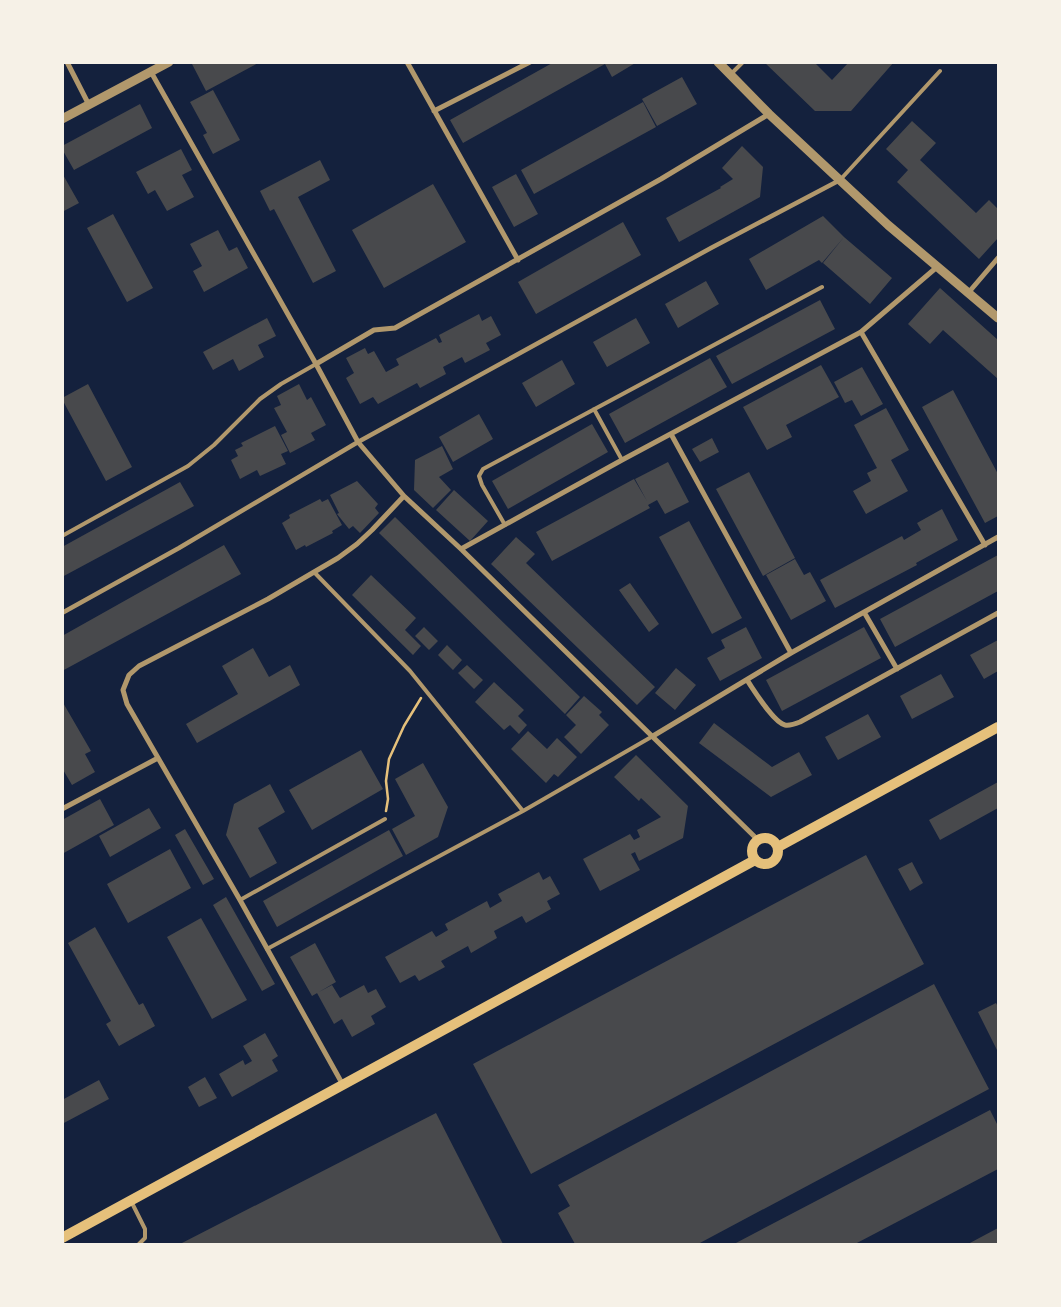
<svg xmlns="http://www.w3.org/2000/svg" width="1061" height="1307" font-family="Arial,sans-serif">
  <rect width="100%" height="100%" fill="#14213d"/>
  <path fill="#48494c" d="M195,62h65l-54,29 -14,-27z
    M554,62h83l-25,15 -7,-13 -142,79 -13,-23z
    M764,62h50l18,18 17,-18h45l-43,49h-36z
    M682,77l15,27 -40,22 -15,-27z
    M213,90l27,50 -27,14 -10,-19 4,-2 -17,-31z
    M643,102l13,25 -122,67 -13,-24z
    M140,104l12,24 -78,42 -12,-21v-3z
    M912,121l24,22 -16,17 56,53 13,-13 9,9v29l-19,21 -82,-77 11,-12 -22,-21z
    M742,146l21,21 -3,30 -81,45 -13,-24 55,-30 -1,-1 13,-8 -11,-11z
    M181,149l11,21 -10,5 12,22 -27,14 -12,-21 -7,4 -12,-22z
    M320,160l10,20 -32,17 38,74 -23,12 -39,-74 -4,2 -10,-20z
    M62,173l17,30 -17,9z
    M516,174l22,40 -24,13 -22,-40z
    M433,184l33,58 -82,46 -32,-58z
    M113,214l40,74 -26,14 -40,-74z
    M823,216l21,21 -22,26 -3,-3 -53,30 -17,-31z
    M623,222l18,33 -105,59 -18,-32z
    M218,230l11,21 8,-4 11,21 -44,24 -11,-21 9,-5 -12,-22z
    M844,237l48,41 -22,26 -47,-41z
    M706,281l13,23 -41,24 -13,-24z
    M940,288l58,52v39l-55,-49 -13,14 -22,-20z
    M820,300l15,29 -103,55 -16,-28z
    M479,314l3,7 9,-5 10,19 -15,8 4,7 -25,13 -3,-6 -19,10 3,7 -26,14 -3,-5 -39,21 -5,-7 -13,7 -14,-26 8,-5 -8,-15 19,-10 3,6 6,-3 12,21 13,-7 -3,-6 40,-21 3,5 3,-1 -3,-7z
    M267,318l9,18 -18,9 6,12 -25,14 -6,-12 -20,11 -10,-18z
    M636,318l14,25 -43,24 -14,-25z
    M710,358l17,29 -102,56 -16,-29z
    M562,360l13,24 -39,23 -14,-24z
    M821,365l18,32 -53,28 6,12 -25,13 -24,-43z
    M862,367l21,37 -22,12 -9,-16 -7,3 -11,-21z
    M88,384l44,83 -26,14 -44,-82v-1z
    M299,384l8,16 4,-3 15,28 -15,8 4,7 -25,13 -9,-18 6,-3 -13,-24 7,-3 -4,-9z
    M953,390l45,84v42l-13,7 -63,-116z
    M886,408l23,42 -18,10 17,31 -42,23 -13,-23 18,-10 -4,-8 10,-5 -23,-43z
    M479,414l14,25 -40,23 -14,-25z
    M592,424l16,28 -100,57 -16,-28z
    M275,426l13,25 -7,3 5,10 -26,12 -3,-6 -17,9 -9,-19 7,-4 -3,-6 8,-4 -2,-3z
    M712,438l7,14 -19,10 -8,-13z
    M442,446l11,23 -14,8 12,13 -18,18 -19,-18 1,-30z
    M668,462l21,40 -24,12 -8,-14 -9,5 2,3 -98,53 -16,-29 98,-53 13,22 -12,-22z
    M749,472l46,86 -32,18 -47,-87z
    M357,481l21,23 -3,4 4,5 -19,20 -7,-7 -4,3 -12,-15 2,-1 -9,-18z
    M180,482l14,24 -132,71v-30z
    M454,490l34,31 -18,20 -34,-31z
    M320,499l2,3 6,-3 14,26 -10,6 1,2 -27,14 -1,-2 -9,5 -14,-27 8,-5 -1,-3z
    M942,509l16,31 -42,23 1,2 -82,43 -15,-28 82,-44 2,4 17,-10 -4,-7z
    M395,517l185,180 -15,17 -186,-181z
    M689,521l53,97 -30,16 -53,-97z
    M516,537l19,17 -9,9 129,124 -18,18 -146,-141z
    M224,545l17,29 -179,97v-35z
    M998,555v36l-103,56 -15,-28z
    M795,559l9,16 6,-3 16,29 -35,19 -25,-45z
    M371,575l45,43 -11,12 16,16 -8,9 -61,-60z
    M630,583l29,41 -10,8 -30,-42z
    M424,627l14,14 -9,9 -14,-14z
    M746,627l16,31 -42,23 -13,-23 18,-10 -4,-8z
    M864,627l17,31 -99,53 -16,-31z
    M998,640v31l-14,8 -14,-24z
    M447,645l15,15 -9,10 -15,-15z
    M253,648l16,29 21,-12 10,20 -103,58 -11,-19 52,-30 -16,-28z
    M467,665l16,15 -9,9 -16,-16z
    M676,668l20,17 -21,25 -20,-17z
    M941,674l13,23 -42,22 -12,-23z
    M494,682l30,28 -6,6 9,9 -8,9 -9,-9 -6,5 -29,-28z
    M584,696l18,16 -3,3 10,10 -28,29 -17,-17 12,-12 -10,-10z
    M62,701l29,50 -6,3 10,18 -23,13 -10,-17z
    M868,714l13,23 -43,23 -13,-23z
    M714,723l58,44 27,-15 13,23 -41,22 -72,-54z
    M528,731l19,18 10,-11 20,19 -19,20 -4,-3 -8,9 -35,-34z
    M361,750l22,39 -71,41 -23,-40z
    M636,755l52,51 -5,32 -44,23 -4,-9 -4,2 9,16 -40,21 -17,-32 47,-25 4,6 6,-3 -3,-7 24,-13 -20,-19 -2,3 -25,-24z
    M423,763l25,44 -10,30 -32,18 -14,-26 23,-13 -20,-37z
    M998,782v26l-58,32 -11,-20z
    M270,784l15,28 -27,16 19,35 -27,15 -24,-43 8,-31z
    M100,799l14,26 -52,29v-34z
    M149,808l12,20 -51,29 -11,-21z
    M185,829l29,50 -11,6 -28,-50z
    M389,830l14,26 -126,71 -14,-26z
    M170,849l21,39 -63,35 -21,-39z
    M866,855l58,109 -393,210 -58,-110z
    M912,862l11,21 -13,8 -12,-22z
    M539,872l4,8 7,-4 10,18 -13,7 4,8 -25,14 -4,-7 -28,15 3,7 -26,15 -3,-7 -27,15 4,6 -26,14 -4,-6 -15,8 -15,-26 47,-26 4,6 12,-7 -3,-6 42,-23 3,7 12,-7 -4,-7z
    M226,897l49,87 -13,7 -49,-86z
    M201,918l46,82 -35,19 -45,-82z
    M95,927l44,78 4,-2 12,23 -36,20 -13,-22 5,-3 -43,-78z
    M315,943l21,39 -24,14 -22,-39z
    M934,984l55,105 -291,155h-123l-17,-31 12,-7 -12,-21z
    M332,985l8,13 24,-13 4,8 8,-4 10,18 -15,9 4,8 -23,13 -10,-18 -8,5 -17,-31z
    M996,1003l2,4v45l-20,-40z
    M265,1033l13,23 -6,4 6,11 -46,26 -13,-23 24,-14 2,5 7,-4 -9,-15z
    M205,1077l12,21 -18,9 -11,-20z
    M99,1080l10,19 -47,25v-24z
    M990,1110l8,16v43l-143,75h-121z
    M436,1113l67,131h-323z
    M998,1228v16h-30z"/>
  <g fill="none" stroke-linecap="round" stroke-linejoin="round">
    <path stroke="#e5c07b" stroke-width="2.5" d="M386,811l2,-12 -2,-18 3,-22 15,-33 17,-28"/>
    <path stroke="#b1986c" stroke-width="4" d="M730,75l13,-13
      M840,180l100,-109
      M594,409l28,51
      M505,525l-23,-40 -3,-9 4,-7 339,-182
      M62,536l126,-70 26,-21 46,-46 21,-15 35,-20
      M314,572l96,99 113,140
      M240,900l145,-81
      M267,949l256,-138 130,-75
      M131,1201l14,28v9l-6,6"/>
    <path stroke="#b1986c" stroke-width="4.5" d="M62,613l117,-65 179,-106 353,-194 129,-68"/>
    <path stroke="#b1986c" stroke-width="5" d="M67,62l22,43
      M407,62l111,198
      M151,72l165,292 42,78 46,54 57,53 297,291
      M434,111l96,-49
      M969,292l29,-34
      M861,332l124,213
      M316,364l58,-34 21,-2 266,-149 108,-65
      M671,434l120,219
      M461,549l161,-89 239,-128 76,-65
      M864,612l33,57
      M747,680c7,10 26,42 38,45 5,1 10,-1 15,-3l198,-109
      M653,736l138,-83 207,-116
      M62,809l96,-51
      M343,1085l-103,-185 -113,-196 -4,-14 6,-15 10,-9 129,-67 70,-41 19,-14 15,-14 32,-34"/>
    <path stroke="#b1986c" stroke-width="9" d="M718,62l51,52 119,111 110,93
      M62,119l107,-57"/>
    <path stroke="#e5c07b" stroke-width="10" d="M752 851a13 13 0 1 1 26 0a13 13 0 1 1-26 0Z
      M778,847l220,-120
      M62,1238l693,-378"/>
  </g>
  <rect width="1061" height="1307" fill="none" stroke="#f6f1e7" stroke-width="128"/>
</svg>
